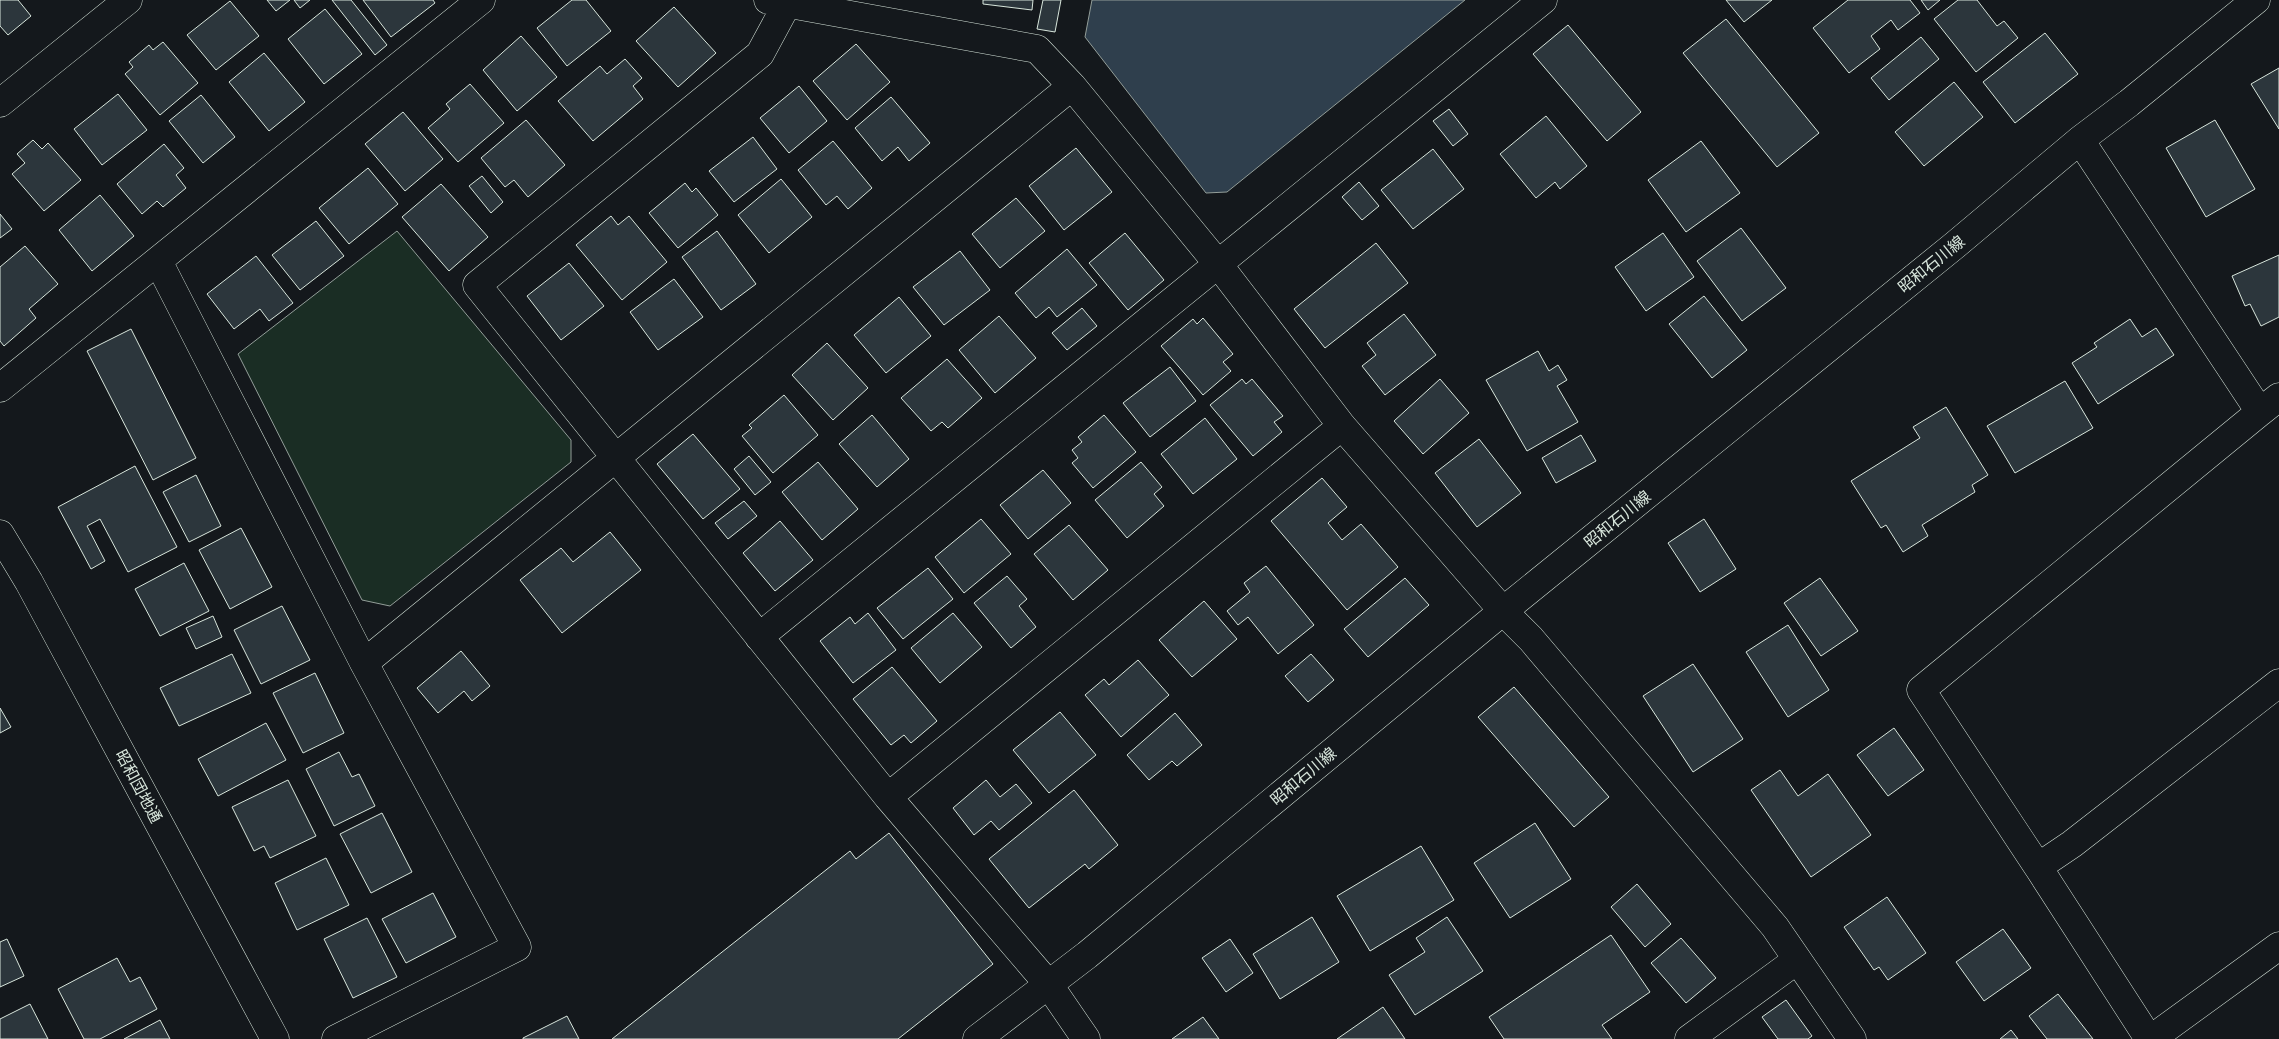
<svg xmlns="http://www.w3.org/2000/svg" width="2279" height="1039" font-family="Quicksand,'Noto Sans JP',sans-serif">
  <rect width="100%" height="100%" fill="#14181c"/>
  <path fill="#1a2d24" stroke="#939e99" d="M397,231l174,209v22l-181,144 -28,-6 -124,-246z"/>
  <path fill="#2f3f4d" stroke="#939e99" d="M1092,0h373l-238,192 -21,1 -121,-156z"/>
  <path fill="#2c363c" stroke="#d8e6dc" d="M0,0h18l13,16 -23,19 -8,-9z
    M267,0h23l-14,11z
    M294,0h16l-10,8z
    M332,0h19l36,45 -12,10z
    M363,0h70l2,3 -44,34z
    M572,0h14l25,31 -44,35 -30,-38z
    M983,0h50l-1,10 -49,-6z
    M1043,0h18l-6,32 -18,-3z
    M1726,0h46l-28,22z
    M1848,0h62l10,13 -22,17 -7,-10 -20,16 9,13 -31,24 -36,-45z
    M1921,0h19l-12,10z
    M1958,0h19l20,26 7,-5 14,17 -42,34 -42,-53z
    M230,1l29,35 -43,34 -29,-35z
    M674,7l42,46 -38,34 -42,-46z
    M325,9l37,45 -38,30 -36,-45z
    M1726,19l93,114 -42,34 -94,-114z
    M1568,25l73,87 -34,29 -74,-87z
    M2045,33l33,41 -63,49 -32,-41z
    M521,36l36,41 -40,34 -34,-41z
    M1921,37l18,22 -50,41 -18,-22z
    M163,42l35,41 -38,32 -35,-41 8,-7 -4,-5 20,-17 4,5z
    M856,44l34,38 -43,38 -34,-39z
    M264,53l41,49 -36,29 -40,-49z
    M625,59l17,19 -9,8 10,13 -50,42 -35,-40 42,-35 7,8z
    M2279,68v61l-28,-45z
    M1954,82l29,35 -59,49 -29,-34z
    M470,84l34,39 -46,39 -30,-34 22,-19 -4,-5z
    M799,86l28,35 -38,32 -29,-35z
    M118,94l29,36 -45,35 -28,-36z
    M201,95l34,42 -32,26 -34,-42z
    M891,97l39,46 -21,18 -11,-14 -16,14 -27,-33z
    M1449,109l19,25 -15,12 -20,-25z
    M403,112l40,47 -38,32 -40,-47z
    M1546,116l41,50 -27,23 -5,-7 -19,16 -36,-44z
    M526,120l39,45 -37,32 -14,-17 -9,7 -24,-29z
    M2215,120l40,69 -49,28 -40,-69z
    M753,137l24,32 -43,33 -25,-31z
    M33,140l9,9 6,-6 33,37 -37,31 -32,-37 13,-11 -8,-9z
    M833,141l39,47 -24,21 -11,-13 -11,9 -28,-35z
    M1701,141l39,52 -54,39 -38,-52z
    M164,144l20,24 -8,7 10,13 -23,19 -6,-6 -15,13 -25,-30z
    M1076,148l36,44 -48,38 -35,-44z
    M1433,149l31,40 -51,40 -32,-39z
    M368,168l30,36 -49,40 -30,-36z
    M482,176l21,26 -12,11 -22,-27z
    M781,179l31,38 -43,36 -31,-38z
    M1359,182l20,24 -17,14 -20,-23z
    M685,183l7,9 4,-4 22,27 -40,33 -29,-35z
    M441,184l47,53 -39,34 -47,-54z
    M100,195l34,41 -42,35 -33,-41z
    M1016,198l29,33 -45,37 -28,-34z
    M0,214l12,15 -12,9z
    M611,216l7,9 11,-9 38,46 -45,38 -46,-55z
    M316,221l28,35 -44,34 -28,-35z
    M1741,228l45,60 -44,33 -45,-60z
    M717,231l39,53 -35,26 -39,-53z
    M1125,233l39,47 -36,30 -39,-47z
    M1663,233l31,44 -48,34 -31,-44z
    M1376,243l32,40 -83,65 -31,-39z
    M25,246l33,38 -29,25 7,9 -32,28 -4,-5v-74z
    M1067,249l30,36 -40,32 -8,-10 -13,11 -21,-25z
    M960,251l30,39 -46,35 -31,-38z
    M2279,255v62l-18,9 -11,-22 -5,2 -13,-30z
    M256,256l37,47 -24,18 -9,-12 -26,20 -27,-35z
    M569,263l35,43 -43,34 -34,-44z
    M674,279l29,38 -45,33 -28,-38z
    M1704,296l43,54 -35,28 -43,-54z
    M899,297l32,39 -45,37 -32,-38z
    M1082,308l15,18 -30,24 -15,-17z
    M1404,314l32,41 -51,40 -23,-29 14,-11 -9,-12z
    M999,316l37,42 -41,35 -36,-43z
    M1203,318l30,36 -10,8 8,9 -28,24 -42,-49 32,-27 4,5z
    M2130,319l12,18 14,-9 18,27 -76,49 -26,-41 25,-16 -3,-4z
    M131,329l65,129 -43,22 -66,-129z
    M827,343l41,45 -35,32 -41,-45z
    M1538,351l11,20 9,-6 9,15 -10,6 21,36 -51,29 -41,-71z
    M947,359l35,39 -34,30 -6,-6 -11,9 -30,-33z
    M1170,367l26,34 -46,36 -27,-34z
    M1242,379l4,5 6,-5 31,37 -9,6 8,10 -29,24 -43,-51z
    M1440,379l29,34 -46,41 -29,-33z
    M2065,381l28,47 -78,45 -28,-47z
    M784,395l34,40 -45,38 -31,-37 10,-8 -3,-3z
    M1946,407l42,68 -16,10 3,7 -53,33 6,11 -25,16 -17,-27 -5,3 -30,-47 69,-43 -7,-11z
    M872,415l37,44 -32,28 -38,-43z
    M1104,415l32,37 -43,36 -21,-25 6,-5 -6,-8 10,-8 -4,-5z
    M1205,418l32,41 -44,35 -32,-40z
    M693,434l47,55 -37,30 -46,-55z
    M1581,435l15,26 -40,22 -14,-25z
    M1479,439l42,54 -44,34 -42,-54z
    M749,456l22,26 -16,13 -21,-26z
    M818,462l40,47 -36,31 -40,-48z
    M1141,462l21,25 -8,7 10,12 -37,32 -32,-38z
    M135,466l42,81 -49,25 -28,-53 -13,7 18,35 -14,8 -33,-62z
    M1043,470l28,33 -43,36 -28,-34z
    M196,475l25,51 -32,16 -26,-50z
    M1322,478l25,29 -19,16 14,17 19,-16 37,43 -51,43 -76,-89z
    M744,501l13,15 -29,23 -13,-16z
    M981,519l30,35 -47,39 -29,-36z
    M1704,519l32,50 -36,23 -32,-49z
    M780,521l33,39 -38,31 -32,-38z
    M1069,525l39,45 -35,30 -39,-46z
    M241,528l31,59 -42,22 -31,-59z
    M610,532l31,38 -79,63 -42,-53 41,-32 12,14z
    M184,563l25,48 -49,25 -25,-47z
    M1266,566l48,59 -36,29 -30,-37 -10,8 -11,-14 23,-19 -6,-9z
    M928,568l25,31 -50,40 -26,-31z
    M1007,576l20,23 -8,7 17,21 -25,21 -37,-45z
    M1405,578l24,27 -61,52 -24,-28z
    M1820,578l38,53 -37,25 -37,-53z
    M1204,601l33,38 -45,38 -33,-37z
    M282,606l28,54 -49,24 -27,-54z
    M868,613l28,37 -43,33 -33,-42 30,-24 5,7z
    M953,613l29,34 -42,36 -29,-35z
    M213,616l9,21 -26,12 -10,-21z
    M1788,625l41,65 -41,27 -42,-65z
    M461,651l29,35 -18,15 -8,-10 -26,22 -21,-25z
    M232,654l19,39 -72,33 -19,-38z
    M1311,654l23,26 -26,22 -23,-26z
    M1138,660l31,35 -48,42 -36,-42 19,-16 5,6z
    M1693,664l50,75 -50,33 -50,-76z
    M892,667l45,54 -26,22 -7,-8 -13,10 -38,-46z
    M315,673l29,60 -41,20 -30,-60z
    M1514,687l95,110 -35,30 -96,-110z
    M0,708l11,19 -11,6z
    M1060,712l36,43 -47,38 -36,-43z
    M1175,713l27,32 -25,21 -5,-5 -23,19 -22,-25z
    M266,723l20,37 -68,36 -20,-37z
    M1894,728l30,42 -36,26 -31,-41z
    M339,752l13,25 7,-3 16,32 -41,20 -28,-57z
    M1780,770l18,26 30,-22 43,61 -60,42 -60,-87z
    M288,780l28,56 -46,22 -6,-12 -10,5 -22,-44z
    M986,780l14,17 16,-13 16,19 -33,27 -8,-9 -17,14 -21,-27z
    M1074,790l44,55 -29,24 -4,-5 -56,44 -40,-49z
    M382,813l30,59 -41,21 -31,-59z
    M1535,823l36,56 -61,39 -36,-55z
    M889,833l104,131 -95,75h-286l238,-188 6,8z
    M1421,846l33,54 -84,51 -33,-55z
    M326,858l23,47 -52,25 -22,-47z
    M1637,884l34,40 -26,23 -34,-40z
    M433,893l23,44 -50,26 -24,-44z
    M1887,897l39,56 -38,27 -9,-13 -5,3 -30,-43z
    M1312,917l27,45 -59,37 -27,-45z
    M1447,917l36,54 -68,44 -26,-40 36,-23 -9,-14z
    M367,918l30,59 -44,21 -29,-59z
    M2003,929l28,39 -47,33 -28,-39z
    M1611,935l39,57 -48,33 10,14h-108l-15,-22z
    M1681,938l35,40 -30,25 -35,-40z
    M7,939l17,37 -24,11v-45z
    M1230,939l23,34 -27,19 -24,-34z
    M117,958l13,24 10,-5 17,32 -57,30h-16l-26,-50z
    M2058,994l35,45h-46l-18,-23z
    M1786,1000l26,36 -4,3h-30l-16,-22z
    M30,1004l18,35h-48v-20z
    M1383,1007l22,32h-68z
    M567,1016l12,23h-56v-1z
    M1203,1017l16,22h-47z
    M160,1020l10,19h-46z
    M2011,1030l7,9h-18z"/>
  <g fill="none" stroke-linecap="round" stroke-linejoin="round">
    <defs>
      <path id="minor" d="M768,0l269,49 35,37 146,178 124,162 161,185 28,28 244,288 77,112
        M787,4l-27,50 -283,231 411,512 161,188 37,54
        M0,103l128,-103
        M2080,140l180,272 19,-15
        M158,261l206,402 153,284 -181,92
        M0,388l481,-388
        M0,534l29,48 246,457
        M759,637l784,-637
        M364,663l708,-577
        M888,797l454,-371
        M2038,867l-117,-177 339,-278
        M977,1039l110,-84 416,-344 452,-366 125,-105 49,-37 127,-103
        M1689,1039l108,-79
        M2149,1039l-111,-172 34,-23 207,-161
        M2151,1039l128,-93"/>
    </defs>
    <use href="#minor" stroke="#d8e6dc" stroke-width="29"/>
    <use href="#minor" stroke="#14181c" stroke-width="28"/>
  </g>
  <g text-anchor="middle" stroke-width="4" stroke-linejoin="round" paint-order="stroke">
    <g font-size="16" fill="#d8e6dc" stroke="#14181c">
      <text transform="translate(1931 264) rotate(-39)" y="6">昭和石川線</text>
      <text transform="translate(1617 519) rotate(-39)" y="6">昭和石川線</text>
      <text transform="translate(1303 776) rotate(-40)" y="6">昭和石川線</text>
      <text transform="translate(139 786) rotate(62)" y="6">昭和団地通</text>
    </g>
  </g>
</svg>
